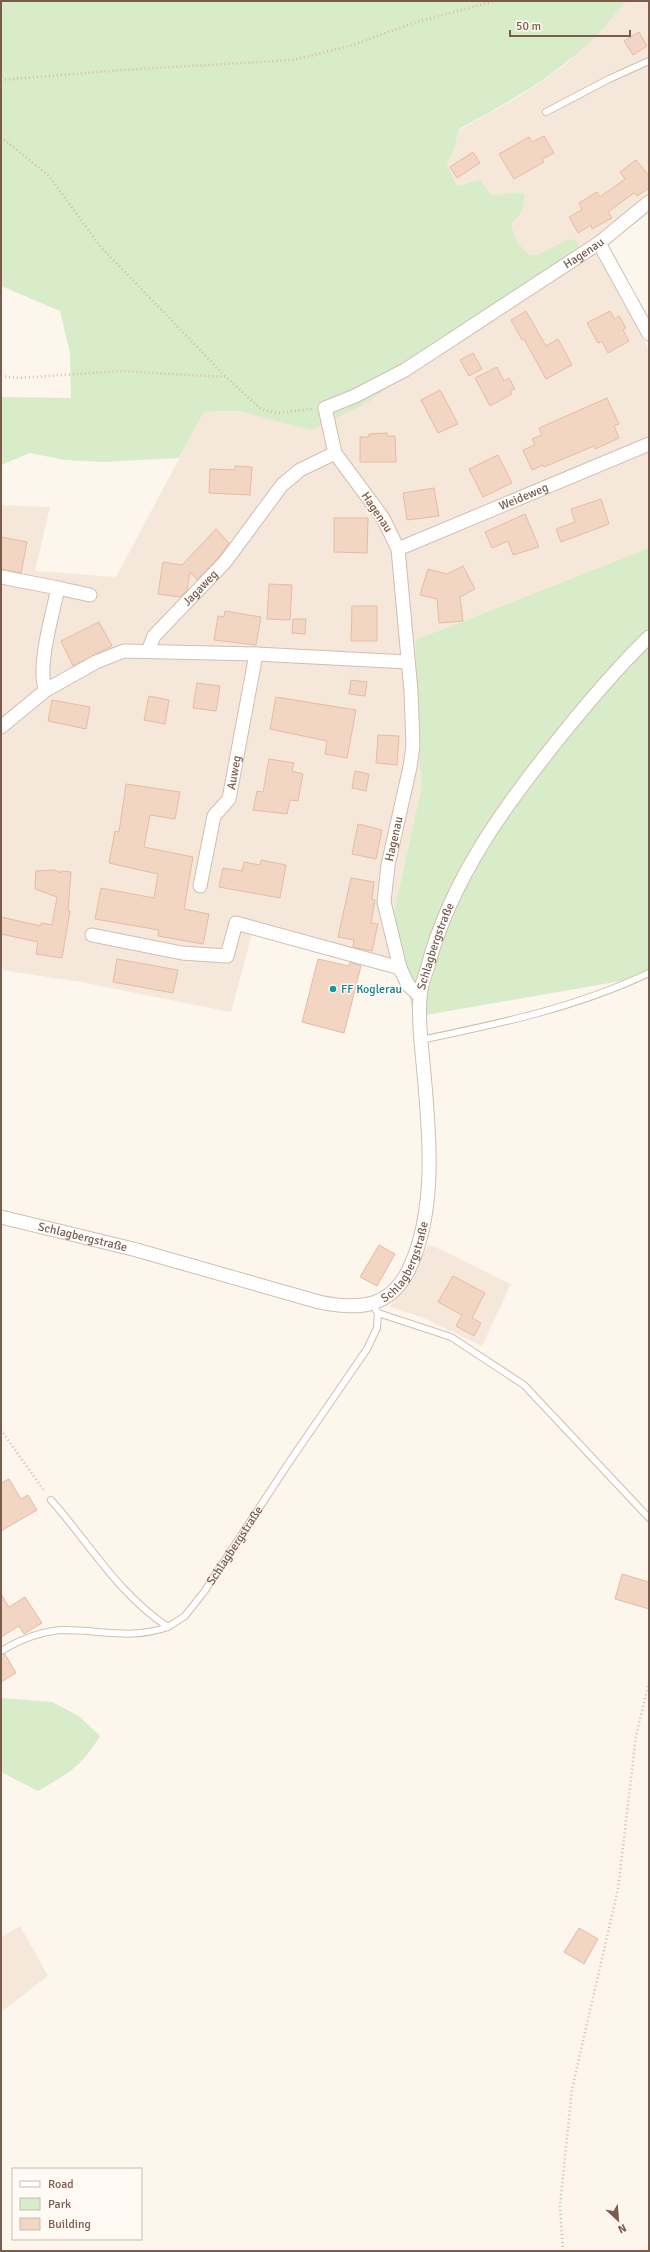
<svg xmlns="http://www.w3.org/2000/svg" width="650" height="2252" font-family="Signika,sans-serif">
  <rect width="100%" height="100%" fill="#fdf6ec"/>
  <path fill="#f5e8da" d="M626,1h23v208l-52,47 31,50 21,45v197l-234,92 6,149 -29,132 9,39 -112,-25 -37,-1 -21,78 -150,-30 -80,-12v-465l49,2 -15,64 81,6 88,-165 35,-1 32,8 290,-178 -23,14h-8l-13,-13 -6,-20 8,-30 -27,3 -12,-15 -23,6 -10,-22 7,-14 5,-20 58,-32 47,-32 47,-46z
    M429,1244l82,40 -29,62 -61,-29 -31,-10z
    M20,1926l28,50 -47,36v-74z"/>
  <path fill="#d8ecc9" d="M1,1h625c-47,62 -100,92 -167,128l-5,21 -7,14 10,22 23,-6 12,15 27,-3 5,2c0,13 -2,22 -13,29l6,19 13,13h8l30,-16 9,2 2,7 -212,155 -56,27 -72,-19 -35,1 -25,46 -76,4 -38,-2 -35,-7 -29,12v-68l70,1 -1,-45 -10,-42 -59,-25z
    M649,548v426l-22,6 -213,37 -22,-96 29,-132 -6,-149z
    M1,1698l51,4 27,14 21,20c-20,32 -31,37 -62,55l-37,-19z"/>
  <path fill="#f3d5c3" stroke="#e6bba3" d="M639,32l8,14 -14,9 -9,-14z
    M544,136l10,17 -12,6 2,3 -30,17 -15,-25 30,-17 3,5z
    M473,152l7,11 -23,15 -7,-11z
    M636,160l13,16v12l-12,8 -3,-3 -26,19 4,6 -20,11 -1,-4 -13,8 -9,-16 13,-7 -3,-7 18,-11 3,5 25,-18 -5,-7z
    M526,311l20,35 12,-7 14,26 -26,14 -22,-40 -2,1 -11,-20z
    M610,311l5,8 4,-3 7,12 -3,2 6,11 -21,12 -6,-12 -4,2 -11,-20z
    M473,353l9,16 -13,7 -9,-16z
    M497,367l7,14 5,-3 6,11 -5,2 2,3 -22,12 -15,-28z
    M440,390l18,34 -20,9 -17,-33z
    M607,398l12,26 -5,2 5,12 -24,11 -1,-3 -50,21 -1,-2 -11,5 -9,-20 12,-5 -3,-6 10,-4 -3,-7z
    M387,433v3h8l1,26h-36v-25h9v-3z
    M498,455l14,28 -29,14 -14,-28z
    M235,466l17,1 -2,28 -41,-2 1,-24 25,1z
    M434,488l5,28 -32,4 -4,-27z
    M601,499l8,25 -48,18 -5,-13 19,-7 -4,-13z
    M525,514l14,33 -26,8 -5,-14 -16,7 -7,-16z
    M334,518h34l-1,35 -33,-1z
    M216,529l13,14 -10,14 -22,23 -7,-8 -3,18 -7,7 -22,-3 5,-32 19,3z
    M1,537l26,5 -6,31 -20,-4z
    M463,566l12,23 -15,8 3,24 -24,2 -2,-24 -17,-4 8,-26 19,5z
    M269,584l23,1 -2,35 -23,-1z
    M352,606h25v35h-26z
    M225,611l36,6 -5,28 -42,-5 4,-24 6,1z
    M293,619h13l-1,15 -13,-1z
    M99,622l13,24 -39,20 -12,-25z
    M351,680l16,2 -2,14 -16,-2z
    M197,683l23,3 -4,25 -23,-3z
    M149,696l20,4 -4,24 -21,-4z
    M276,697l80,13 -9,48 -22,-4 2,-13 -57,-12z
    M52,700l38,7 -4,22 -38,-8z
    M378,735l21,1 -2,29 -21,-2z
    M269,759l25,4 -2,8 11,3 -5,27 -8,-1 -3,14 -34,-4 4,-19 6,1z
    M355,771l14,3 -3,17 -14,-3z
    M126,784l54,8 -5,27 -25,-4 -6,32 49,10 -9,52 25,5 -6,30 -45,-8 1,-6 -64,-11 6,-31 53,10 4,-24 -49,-11 6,-32 4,1z
    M358,824l24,6 -6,29 -24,-5z
    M261,860l25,5 -6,33 -61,-11 4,-19 19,3 2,-9 16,3z
    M55,870l6,3v-2l10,1 -3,39h2l-8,47 -26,-4 2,-12 -37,-8v-17l40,9v-3l11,2 5,-28 -22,-8 1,-18z
    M351,878l23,4 -2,17 3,1 -4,23 7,1 -6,27 -19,-4 1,-7 -16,-3z
    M117,959l61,11 -5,23 -60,-11z
    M318,959l31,7 1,-4 11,4 -17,67 -42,-11z
    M379,1245l16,9 -18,32 -17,-9z
    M453,1276l32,17 -13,25 9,5 -7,13 -18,-10 6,-11 -24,-13z
    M9,1479l12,20 7,-4 9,15 -36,21v-48z
    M622,1574l27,8v27l-34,-10z
    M1,1594l8,13 16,-10 17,26 -18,11 -5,-8 -18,11z
    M5,1654l11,19 -15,9v-27z
    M579,1928l19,11 -14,25 -20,-12z"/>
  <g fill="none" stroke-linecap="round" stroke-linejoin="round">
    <defs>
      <g id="service">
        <path d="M546,112l63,-33 40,-18"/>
        <path d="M421,1040c77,-16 157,-33 228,-67"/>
        <path d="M376,1310l2,3 73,24 73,48 125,133"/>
        <path id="s1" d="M51,1500c39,44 67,94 117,127l17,-11 19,-24 86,-131 77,-112 10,-21 1,-15"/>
        <path d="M1,1651c20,-12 40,-20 63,-21 39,0 66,10 104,-3"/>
      </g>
      <g id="minor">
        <path d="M599,243l50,91"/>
        <path id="s2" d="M398,549l251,-105"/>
        <path d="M1,577l57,11c-5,25 -22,81 -12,102"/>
        <path d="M58,588l32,7"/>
        <path id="s3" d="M148,651l6,-15 71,-74 57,-77 18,-15 35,-17"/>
        <path d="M1,727l45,-37 50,-28 28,-11 132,3 152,8"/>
        <path id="s4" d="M200,886l14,-70 15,-17 27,-145"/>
        <path d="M92,935l90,18 45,3 9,-33 164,45"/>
        <path id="s5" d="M420,996l-12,-11 -8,-17 -16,-66 4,-37 22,-98 3,-21 -2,-55 -13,-142 -15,-31 -48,-65 -10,-45 30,-12 50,-26 194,-127 50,-41"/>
        <path id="s6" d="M1,1217l132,32 186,53c38,8 71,7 90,-33 29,-60 20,-142 14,-206 -2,-22 -5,-44 -3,-65 0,-11 5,-22 8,-32 23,-88 80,-165 137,-235 26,-32 54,-65 84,-94"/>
      </g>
    </defs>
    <use href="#service" stroke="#d1beb0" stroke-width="8"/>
    <use href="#minor" stroke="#d1beb0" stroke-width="15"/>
    <path stroke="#d9b8a5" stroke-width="2.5" stroke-dasharray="1 3" stroke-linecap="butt" d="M1,80l121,-10 172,-10 59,-15 60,-22 83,-22
      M1,137l48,39 51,70 126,131 35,32 16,4 35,-4
      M1,376l18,2 100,-7 106,6
      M1,1430l44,62
      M563,2251l-3,-45 12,-117 46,-200 18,-153 13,-54"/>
    <use href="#service" stroke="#fff" stroke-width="6"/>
    <use href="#minor" stroke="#fff" stroke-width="13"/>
  </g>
  <circle fill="#0f9aa8" stroke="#fffaf3" stroke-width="1.5" cx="333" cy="989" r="4"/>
  <g text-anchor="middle" stroke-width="3" stroke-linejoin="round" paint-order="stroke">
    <g font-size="12" fill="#7a5c4d" stroke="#fffaf3">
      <text dy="4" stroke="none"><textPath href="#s5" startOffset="923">Hagenau</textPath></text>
      <text dy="4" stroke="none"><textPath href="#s2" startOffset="136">Weideweg</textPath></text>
      <text transform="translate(377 512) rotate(56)" y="4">Hagenau</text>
      <text dy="4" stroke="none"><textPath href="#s3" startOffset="83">Jagaweg</textPath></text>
      <text dy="4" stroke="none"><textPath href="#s4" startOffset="121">Auweg</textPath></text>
      <text dy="4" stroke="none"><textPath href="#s5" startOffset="167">Hagenau</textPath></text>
      <text dy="4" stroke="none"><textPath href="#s6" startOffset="763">Schlagbergstraße</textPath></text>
      <text dy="4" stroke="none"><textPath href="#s6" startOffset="84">Schlagbergstraße</textPath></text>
      <text dy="4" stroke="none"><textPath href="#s6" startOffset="439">Schlagbergstraße</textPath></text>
      <text dy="4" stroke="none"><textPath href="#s1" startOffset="280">Schlagbergstraße</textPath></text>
    </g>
    <g font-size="12" fill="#0d838f" stroke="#fffaf3" text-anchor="start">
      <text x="341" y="993">FF Koglerau</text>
    </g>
  </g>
  <rect width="650" height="2252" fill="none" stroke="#7a5c4d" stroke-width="4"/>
  <rect x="12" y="2168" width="130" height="72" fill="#fffaf3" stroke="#cabbb1"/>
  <rect x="20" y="2181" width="20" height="6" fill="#ffffff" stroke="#cabbb1"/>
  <text x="48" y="2188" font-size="12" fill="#7a5c4d">Road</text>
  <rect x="20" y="2198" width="20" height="12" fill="#d8ecc9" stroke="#cabbb1"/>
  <text x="48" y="2208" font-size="12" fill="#7a5c4d">Park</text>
  <rect x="20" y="2218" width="20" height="12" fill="#f3d5c3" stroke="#cabbb1"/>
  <text x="48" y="2228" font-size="12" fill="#7a5c4d">Building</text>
  <g transform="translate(618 2220) rotate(154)" stroke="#fffaf3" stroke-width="3" paint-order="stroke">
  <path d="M0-3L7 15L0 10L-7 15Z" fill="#7a5c4d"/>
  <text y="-6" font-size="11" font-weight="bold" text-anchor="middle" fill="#7a5c4d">N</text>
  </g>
  <path d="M510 30v6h120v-6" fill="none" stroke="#7a5c4d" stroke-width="2"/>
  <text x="516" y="30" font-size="12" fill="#7a5c4d" stroke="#fffaf3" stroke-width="3" paint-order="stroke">50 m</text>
</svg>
